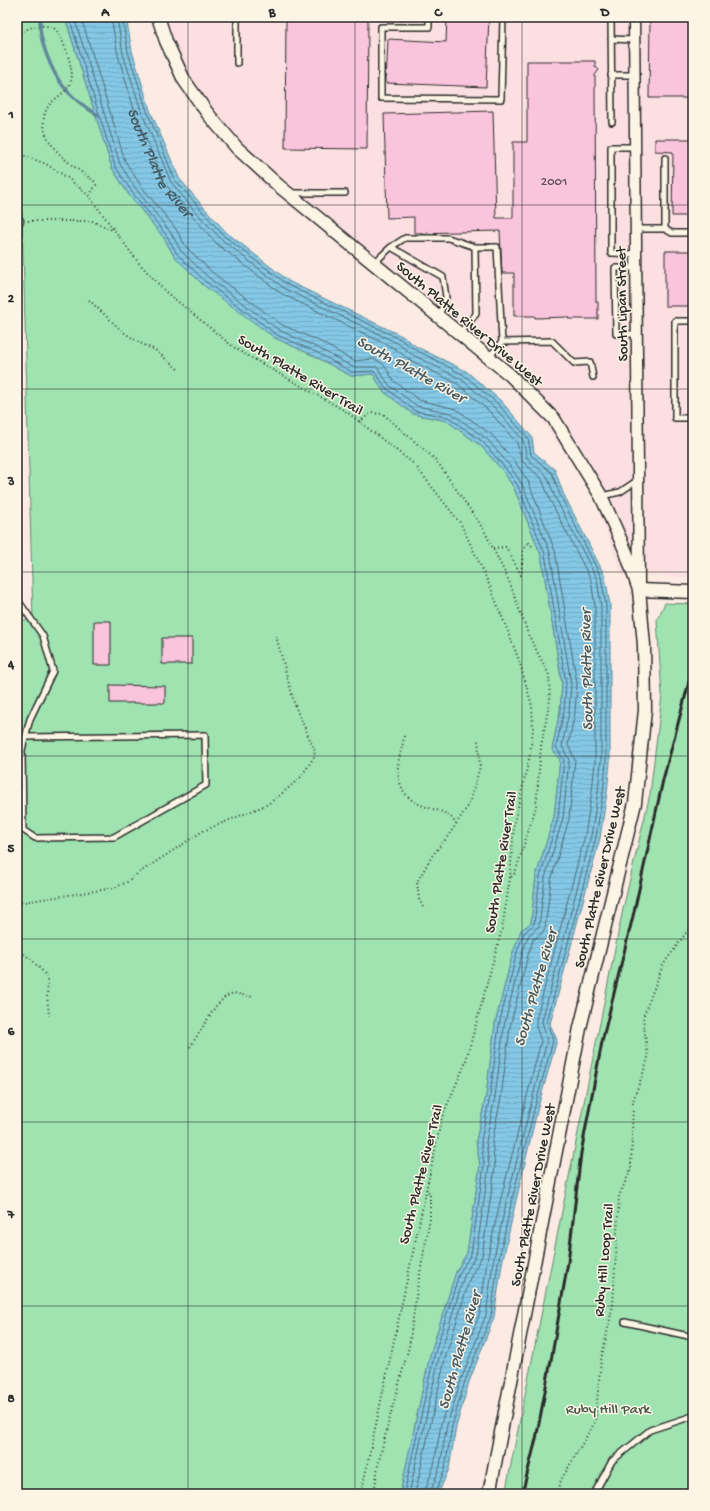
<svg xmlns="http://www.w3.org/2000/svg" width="710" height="1511" font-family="'Gochi Hand',sans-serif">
  <defs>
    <pattern id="water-rules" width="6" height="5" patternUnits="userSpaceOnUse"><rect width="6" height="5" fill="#84c8e5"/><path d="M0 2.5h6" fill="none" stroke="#72acc5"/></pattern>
  </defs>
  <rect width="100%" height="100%" fill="#fcebe3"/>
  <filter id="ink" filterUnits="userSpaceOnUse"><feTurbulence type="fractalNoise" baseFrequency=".025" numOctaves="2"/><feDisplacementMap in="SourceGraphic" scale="8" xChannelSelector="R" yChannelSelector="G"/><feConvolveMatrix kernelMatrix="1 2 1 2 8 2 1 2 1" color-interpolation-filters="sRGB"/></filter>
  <g filter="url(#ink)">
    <path fill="#fbdfe1" d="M155,17h538v560l-71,-2 -28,-78 -49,-73 -45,-49 -239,-192 -50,-52 -35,-59z"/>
    <path fill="#9ee3b0" stroke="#64876e" d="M17,17h48l47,151 17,27 35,43 10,18 101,82 37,17 39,21 22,-2 10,17 30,23 34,7 34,25 22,25 11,17 27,67 21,129 -2,27 -8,38 8,11 -6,57 -18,59 -5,47 -18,29 -18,72 -9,72 -10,45 4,24 -13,88 -11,19 -26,83 -30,139h-383v-874h16l-11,-408h-5z
      M665,603l28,1v890h-188l118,-585 27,-115 12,-99 -5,-75z"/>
    <path fill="url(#water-rules)" stroke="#60899b" d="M65,17h61l6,34 18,59 29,68 21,25 26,29 64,50 112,54 15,11 49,24 35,30 31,36 2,15 21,18 8,23 42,83 5,29v158l-3,30 -7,45 -50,186 7,16 -19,67 -23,98 -13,59 -8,53 -25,65 -13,45 -7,42 -11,25h-38l30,-139 26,-83 11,-19 13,-88 -4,-24 10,-45 9,-72 18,-72 8,-22 10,-7 5,-47 18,-59 6,-57 -8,-11 8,-38 2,-28 -21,-128 -27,-67 -11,-17 -22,-25 -34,-25 -34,-7 -30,-23 -10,-17 -22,2 -39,-21 -37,-17 -72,-53 -29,-29 -10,-18 -35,-43 -17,-27z"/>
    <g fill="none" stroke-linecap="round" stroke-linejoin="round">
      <g stroke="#4f6a75" stroke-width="1">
        <path d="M69,17l46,149 17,26 35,44 10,18 29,28 71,53 37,16 38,21 22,-1 12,17 29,23 33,6 35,25 23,27 12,17 27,68 21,129 -2,28 -8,36 8,13 -6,58 -18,59 -6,47 -10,9 -7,19 -18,73 -9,71 -9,45 3,24 -13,89 -12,20 -25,82 -30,138"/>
        <path d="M74,17l46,147 16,25 35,44 10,18 28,27 70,52 37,17 37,20h24l12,18 28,21 34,7 36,26 23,27 12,18 28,68 21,132 -2,28 -7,34 7,14 -6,58 -18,60 -6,48 -11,10 -6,18 -18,72 -9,71 -9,45 3,24 -13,89 -12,21 -25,82 -30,136"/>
        <path d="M81,17l44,144 16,25 35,43 10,18 27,26 69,52 37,16 35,20 19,-2 6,2 5,4 10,16 25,19 37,9 36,26 23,27 13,19 27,70 22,132 -2,30 -7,32 7,15 -6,59 -18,61 -6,48 -3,5 -9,7 -5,15 -18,72 -9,71 -9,44 3,25 -13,89 -12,22 -25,81 -30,135"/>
        <path id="s1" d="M111,17l7,38 18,61 29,68 24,28 28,32 65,50 112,54 16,12 48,24 32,28 27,31 5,18 20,18 8,21 41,80 4,27v155l-3,29 -7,44 -49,185v7l5,14 -41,161 -13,59 -7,52 -25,65 -14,46 -7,41 -10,29"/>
        <path d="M117,17l6,37 19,59 29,69 22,27 28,30 64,50 112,54 16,12 48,24 33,28 29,33 4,18 20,18 8,21 42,82 4,27v156l-3,30 -7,44 -49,185 5,20 -41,162 -13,59 -7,53 -25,65 -14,45 -7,41 -10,28"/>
        <path d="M122,17l6,35 19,59 28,69 22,25 27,31 64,49 112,54 16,11 48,25 34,29 30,34 3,17 21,18 8,22 41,82 5,29v157l-3,29 -7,45 -49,185 6,19 -18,65 -24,98 -13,59 -7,53 -26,65 -13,45 -7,42 -10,26"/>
      </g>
      <path stroke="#60899b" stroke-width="3.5" d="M41,17c-5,18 11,55 22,69 9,12 23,22 36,30"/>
    </g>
    <path fill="#fac4dd" stroke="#2b2b2b" d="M286,17h82l-1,132 -82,-1z
      M447,17h42l-3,70 -100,-4 2,-44 58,3z
      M650,17h43v81h-44z
      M527,61h68v5l4,4 -4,5 1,227h2v17h-30v-2l-33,1v-2h-21v-43h-12l-2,-42 -86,2v-16l-27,1 -3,-104 109,-3 3,107h17v-76h14z
      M655,139h38v77h-21l1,-64 -18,-1z
      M665,251h28v55h-28z
      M94,621h17v44h-17z
      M162,638h30v26h-30z
      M110,685l55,1v17h-55z"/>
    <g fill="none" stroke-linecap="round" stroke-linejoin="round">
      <defs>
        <path id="service" d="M237,17v46
          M429,17v10h-48v71l120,1 2,-82
          M611,17l1,105
          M611,39l23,1
          M611,75h23
          M635,147h-24v106l25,1
          M290,193h55
          M636,229h29v-71
          M665,229l7,4h21
          M391,247l14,-9h43l27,9h22l5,95 -13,15
          M17,258l1,-37
          M374,263l17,-16 52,30 3,20 -7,19
          M636,268h-21l1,66h21
          M693,321h-18v97h18
          M460,333l16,-19 -1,-67
          M502,342l50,-1 22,22 16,-1 3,15
          M601,496l19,-4 18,-12
          M17,599l26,37 10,35 -23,48 -8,31 1,80 12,8 79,-1 92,-52 -1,-50 -180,2
          M625,1322l68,15
          M594,1494l18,-33 38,-31 43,-14"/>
        <path id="minor" d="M634,17l5,567
          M17,221h1"/>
        <path id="tertiary" d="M158,17l8,24 18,39 24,34 29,34 42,38 231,189 44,44 47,77 25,56 13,38 5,55 1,65 -10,93 -55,225 -91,466
          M639,590l54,2"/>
      </defs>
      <use href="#service" stroke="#2b2b2b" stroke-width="8"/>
      <use href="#minor" stroke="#2b2b2b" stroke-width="13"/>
      <use href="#tertiary" stroke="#2b2b2b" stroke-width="15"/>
      <path stroke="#2b2b2b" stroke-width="2" stroke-dasharray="1 3" stroke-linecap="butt" d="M17,36c8,-7 17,-11 28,-10 4,0 8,1 11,4 7,8 19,41 15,51 -5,18 -30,17 -27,45 3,24 32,42 50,55l2,4 -7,11
        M17,153l29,11 22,14 21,18 49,66 28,30 70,57 111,63 67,52 47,60 29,62 29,74 13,46 1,24 -3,25 -16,69 -4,54 -8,51 -37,135 -23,53 -81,377
        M28,221h64l20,9
        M89,300l34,32 17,11 15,7 24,20
        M359,422l12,-9 12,1 53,46 48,70 25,51 20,55 20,39 1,25 -9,46 -5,61 -21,66 -4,4
        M493,548l13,-1 15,28 2,-25 5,-8 4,4
        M404,736c-1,12 -7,23 -6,36 4,46 50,29 57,52
        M17,903l97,-15 13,-6 10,-8 66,-43 63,-26 12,-8 23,-20 13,-20 1,-6 -20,-45 -19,-70
        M423,907l-4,-8 -2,-17 15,-26 17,-21 20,-31 11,-37 -2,-28
        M17,950l13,8 17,18 1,5 -1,14 2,21
        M190,1047l26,-41 9,-9 8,-4 20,4
        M374,1494l4,-29 10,-41 21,-77 8,-58 13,-70v-25l-4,-5
        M558,1494l3,-14 34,-58 6,-62 12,-55 6,-109 12,-27 2,-68 15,-42 -5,-42 20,-52 28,-39 2,-10"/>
      <use href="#service" stroke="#fcf5e5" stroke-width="5"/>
      <use href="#minor" stroke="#fcf5e5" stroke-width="10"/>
      <use href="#tertiary" stroke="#fcf5e5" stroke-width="12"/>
      <path stroke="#2b2b2b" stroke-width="3" d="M522,1494l14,-55 16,-84 16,-93 13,-109 21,-111 32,-130 29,-132 30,-113"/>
    </g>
  </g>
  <path fill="none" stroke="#2b2b2b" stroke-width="1" stroke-opacity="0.55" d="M188,17v1477M355,17v1477M522,17v1477M17,205h676M17,389h676M17,572h676M17,756h676M17,939h676M17,1122h676M17,1306h676"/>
  <g text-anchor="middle" stroke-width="3" stroke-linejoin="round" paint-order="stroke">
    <g font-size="13" fill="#5f5158">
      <text x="554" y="185">2001</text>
    </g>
    <g font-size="15" fill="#2b2b2b" stroke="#fcf5e5">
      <text transform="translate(621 304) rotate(-91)" y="5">South Lipan Street</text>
      <text transform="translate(470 323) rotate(40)" y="5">South Platte River Drive West</text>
      <text transform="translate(301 374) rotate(31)" y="5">South Platte River Trail</text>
      <text transform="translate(500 862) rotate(-81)" y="5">South Platte River Trail</text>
      <text transform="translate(599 877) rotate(-77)" y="5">South Platte River Drive West</text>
      <text transform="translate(420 1174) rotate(-76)" y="5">South Platte River Trail</text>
      <text transform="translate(532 1195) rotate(-79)" y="5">South Platte River Drive West</text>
      <text transform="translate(603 1260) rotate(-85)" y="5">Ruby Hill Loop Trail</text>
    </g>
    <g font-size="15" fill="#48594c" stroke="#fcf5e5">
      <text x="608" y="1413">Ruby Hill Park</text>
    </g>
    <g font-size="16" font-style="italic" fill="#465a63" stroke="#fcf5e5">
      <text dy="6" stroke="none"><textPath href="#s1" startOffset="155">South Platte River</textPath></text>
      <text transform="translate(412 368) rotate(29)" y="6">South Platte River</text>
      <text transform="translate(585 670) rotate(-91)" y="6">South Platte River</text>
      <text transform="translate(534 987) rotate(-74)" y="6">South Platte River</text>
      <text transform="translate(458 1350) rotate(-74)" y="6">South Platte River</text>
    </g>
  </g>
  <rect width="710" height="1511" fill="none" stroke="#fcf5e5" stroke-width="44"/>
  <rect x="22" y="22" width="666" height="1467" fill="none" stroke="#2b2b2b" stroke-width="1.5"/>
  <g font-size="13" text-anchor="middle" font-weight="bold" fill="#2b2b2b">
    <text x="105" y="16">A</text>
    <text x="272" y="16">B</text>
    <text x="438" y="16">C</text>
    <text x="605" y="16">D</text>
    <text x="11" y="118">1</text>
    <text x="11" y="302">2</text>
    <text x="11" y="485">3</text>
    <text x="11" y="668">4</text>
    <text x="11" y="852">5</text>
    <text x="11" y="1035">6</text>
    <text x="11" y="1218">7</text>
    <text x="11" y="1402">8</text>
  </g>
</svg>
